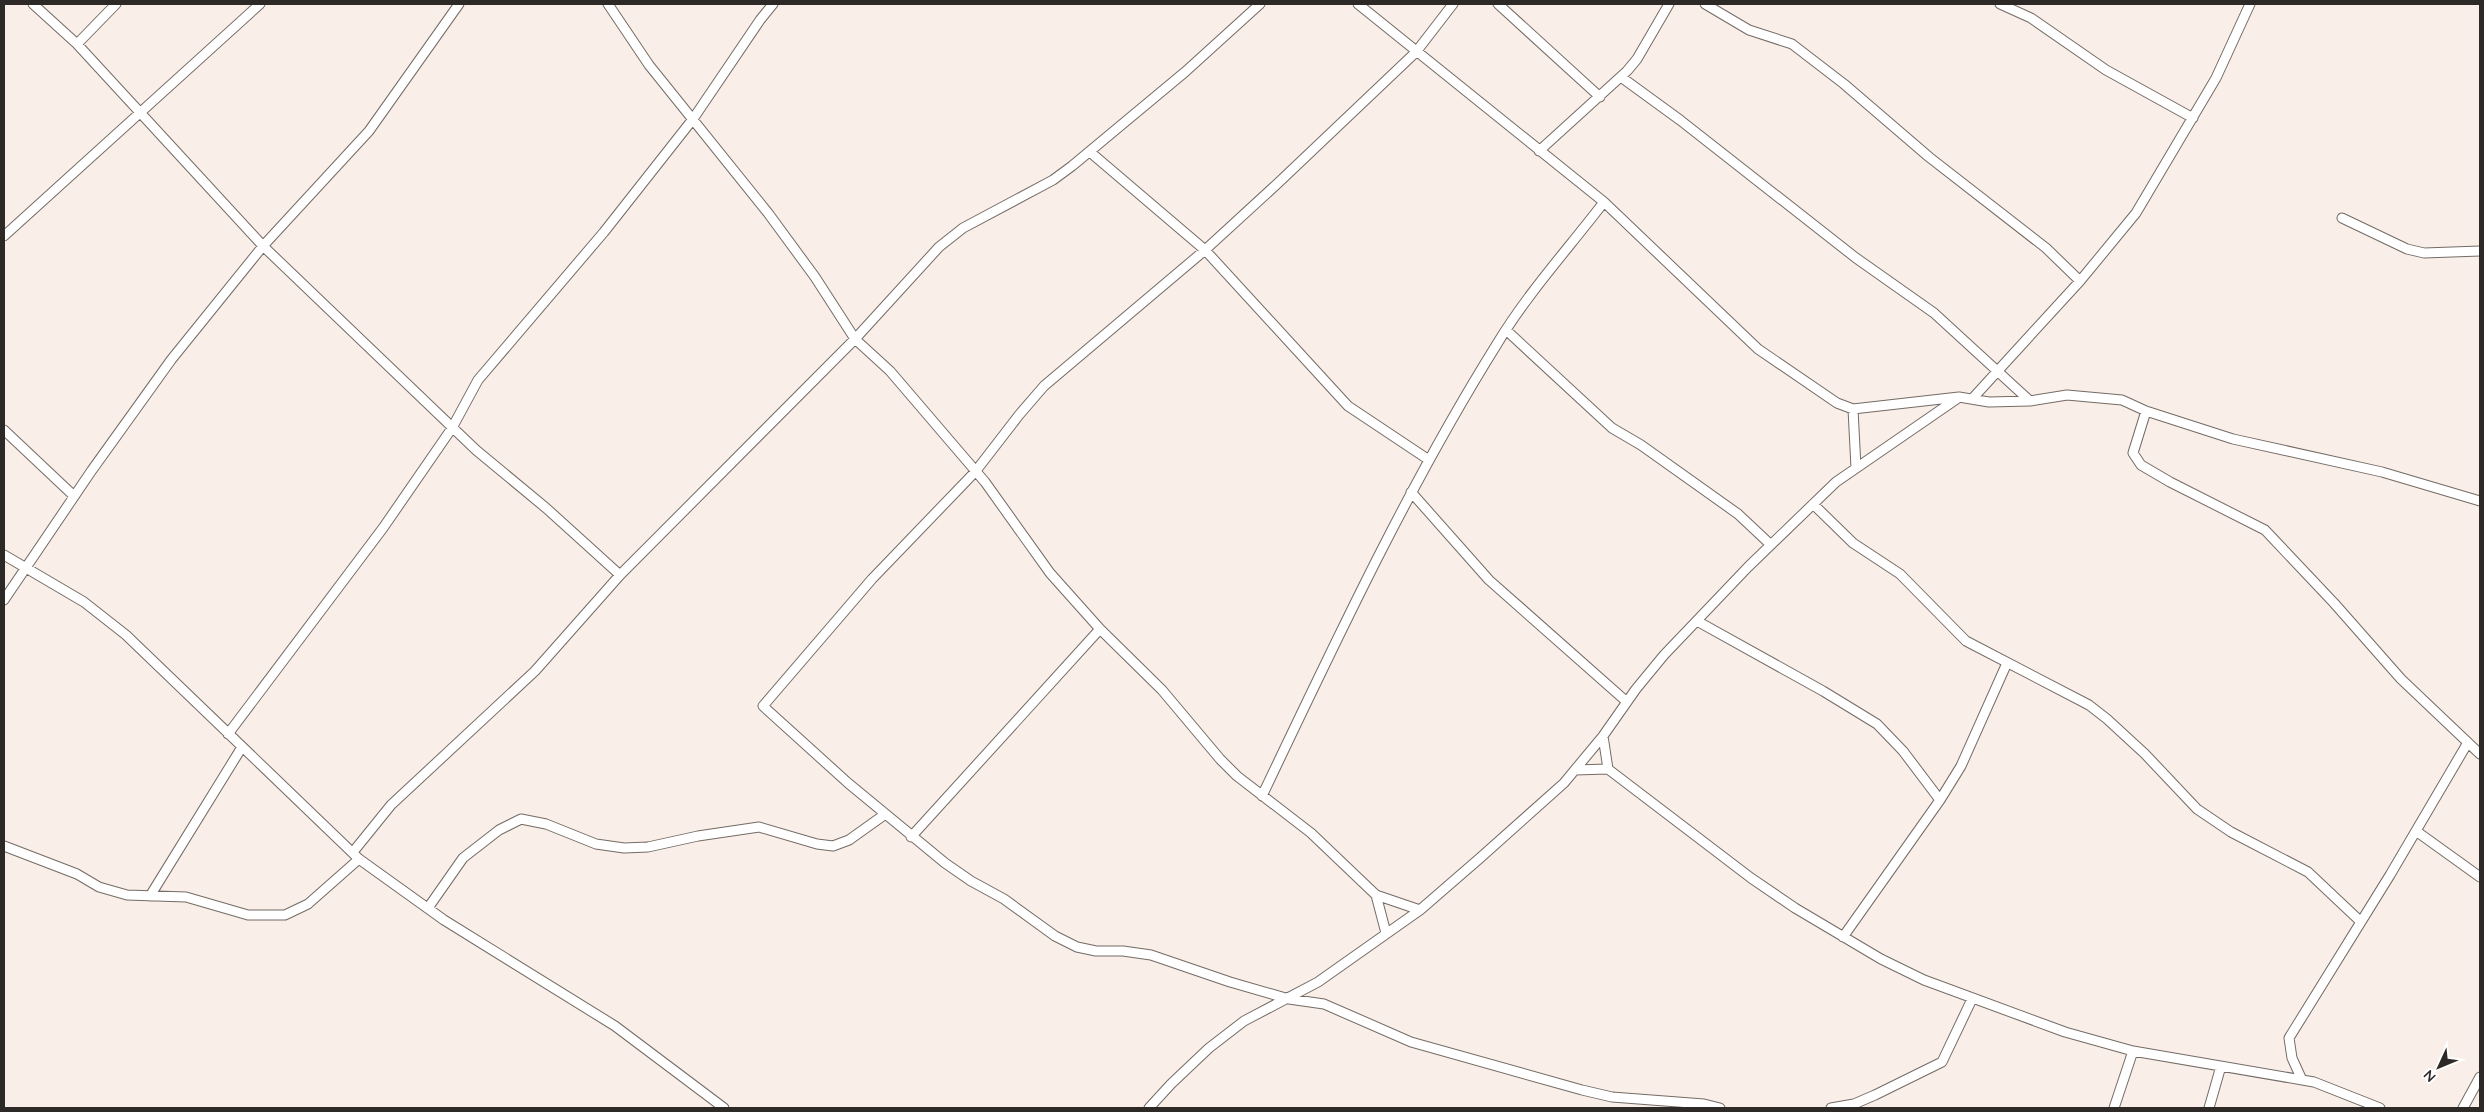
<svg xmlns="http://www.w3.org/2000/svg" width="2484" height="1112" font-family="Quicksand,sans-serif">
  <rect width="100%" height="100%" fill="#f9eee8"/>
  <g fill="none" stroke-linecap="round" stroke-linejoin="round">
    <defs>
      <path id="street" d="M33,4l44,40 186,202 213,204 70,58 74,67
        M608,4l41,61 119,148 47,64 40,62 35,32 95,111 65,91 50,56 62,61 58,69 17,17 74,57 65,62 44,15
        M1358,4l246,198 154,147 79,54 16,6 106,-12 30,5 41,-1 37,-6 55,5 24,11 87,28 149,33 98,29
        M1453,4l-37,48 -139,132 -72,66 -161,136 -25,29 -44,57 -103,107 -109,127 85,77 97,80 26,18 33,18 51,37 22,11 19,4h27l28,4 79,27 59,17 35,5 87,38 171,48 30,7 92,7 16,4
        M1498,4l102,93
        M1705,4l44,26 43,14 52,40 85,73 117,91 34,33
        M2000,4l31,14 75,52 87,48
        M77,44l39,-40
        M1621,77l59,43 176,138 78,55 96,88
        M1539,151l88,-80 10,-12 32,-55
        M1090,152l115,98 143,156 81,54
        M2342,218l65,31 17,4 56,-2
        M4,236l256,-232
        M1506,330l106,98 29,17 97,69 33,31
        M1972,399l108,-118 56,-68 80,-135 34,-74
        M1853,409l3,59
        M2146,411l-13,42 8,12 29,17 95,48 69,73 67,76 79,75
        M4,430l70,66
        M1411,492l78,88 138,122
        M1813,504l40,39 47,31 66,67 123,64 18,14 38,35 52,55 34,23 77,40 52,49
        M4,555l80,47 42,33 233,224 85,61 171,106 109,82
        M4,600l88,-130 79,-110 92,-114 106,-115 90,-127
        M1697,621l126,70 54,33 26,27 37,49
        M228,734l155,-206 69,-100 26,-48 126,-148 89,-113 67,-99 13,-16
        M1603,736l5,33
        M1575,770l33,-1 143,109 44,30 86,51 43,21 141,52 68,19 181,31 66,26
        M1262,796c73,-153 145,-308 235,-452 30,-50 71,-95 107,-142
        M2416,831l64,46
        M911,837l189,-208
        M4,846l73,28 22,13 28,8 59,2 62,18h37l23,-11 51,-45
        M353,852l38,-47 144,-134 85,-96 235,-236 84,-92 24,-19 90,-48 19,-14 113,-94 75,-68
        M1376,895l10,38
        M150,896l92,-149
        M428,908l35,-50 36,-28 22,-11 25,5 50,20 28,4 24,-1 50,-11 61,-9 58,17 16,2 16,-6 35,-25
        M1843,937l97,-137 21,-34 46,-103
        M2302,1080l-10,-22 -3,-20 101,-163 77,-131
        M1149,1108l22,-24 38,-36 35,-27 74,-39 102,-72 60,-52 84,-75 39,-47 33,-47 28,-34 84,-88 88,-85 122,-84
        M1831,1108l23,-4 21,-9 67,-33 30,-63
        M2114,1108l19,-57
        M2209,1108l12,-42
        M2463,1108l17,-31"/>
    </defs>
    <use href="#street" stroke="#746b65" stroke-width="11"/>
    <use href="#street" stroke="#fff" stroke-width="9"/>
  </g>
  <rect width="2484" height="1112" fill="none" stroke="#2d2927" stroke-width="10"/>
  <g transform="translate(2439 1067) rotate(226)" stroke="#ffffff" stroke-width="4" paint-order="stroke">
  <path d="M0-4L9 19L0 12L-9 19Z" fill="#2d2927"/>
  <text y="-8" font-size="14" font-weight="bold" text-anchor="middle" fill="#2d2927">N</text>
  </g>
</svg>
